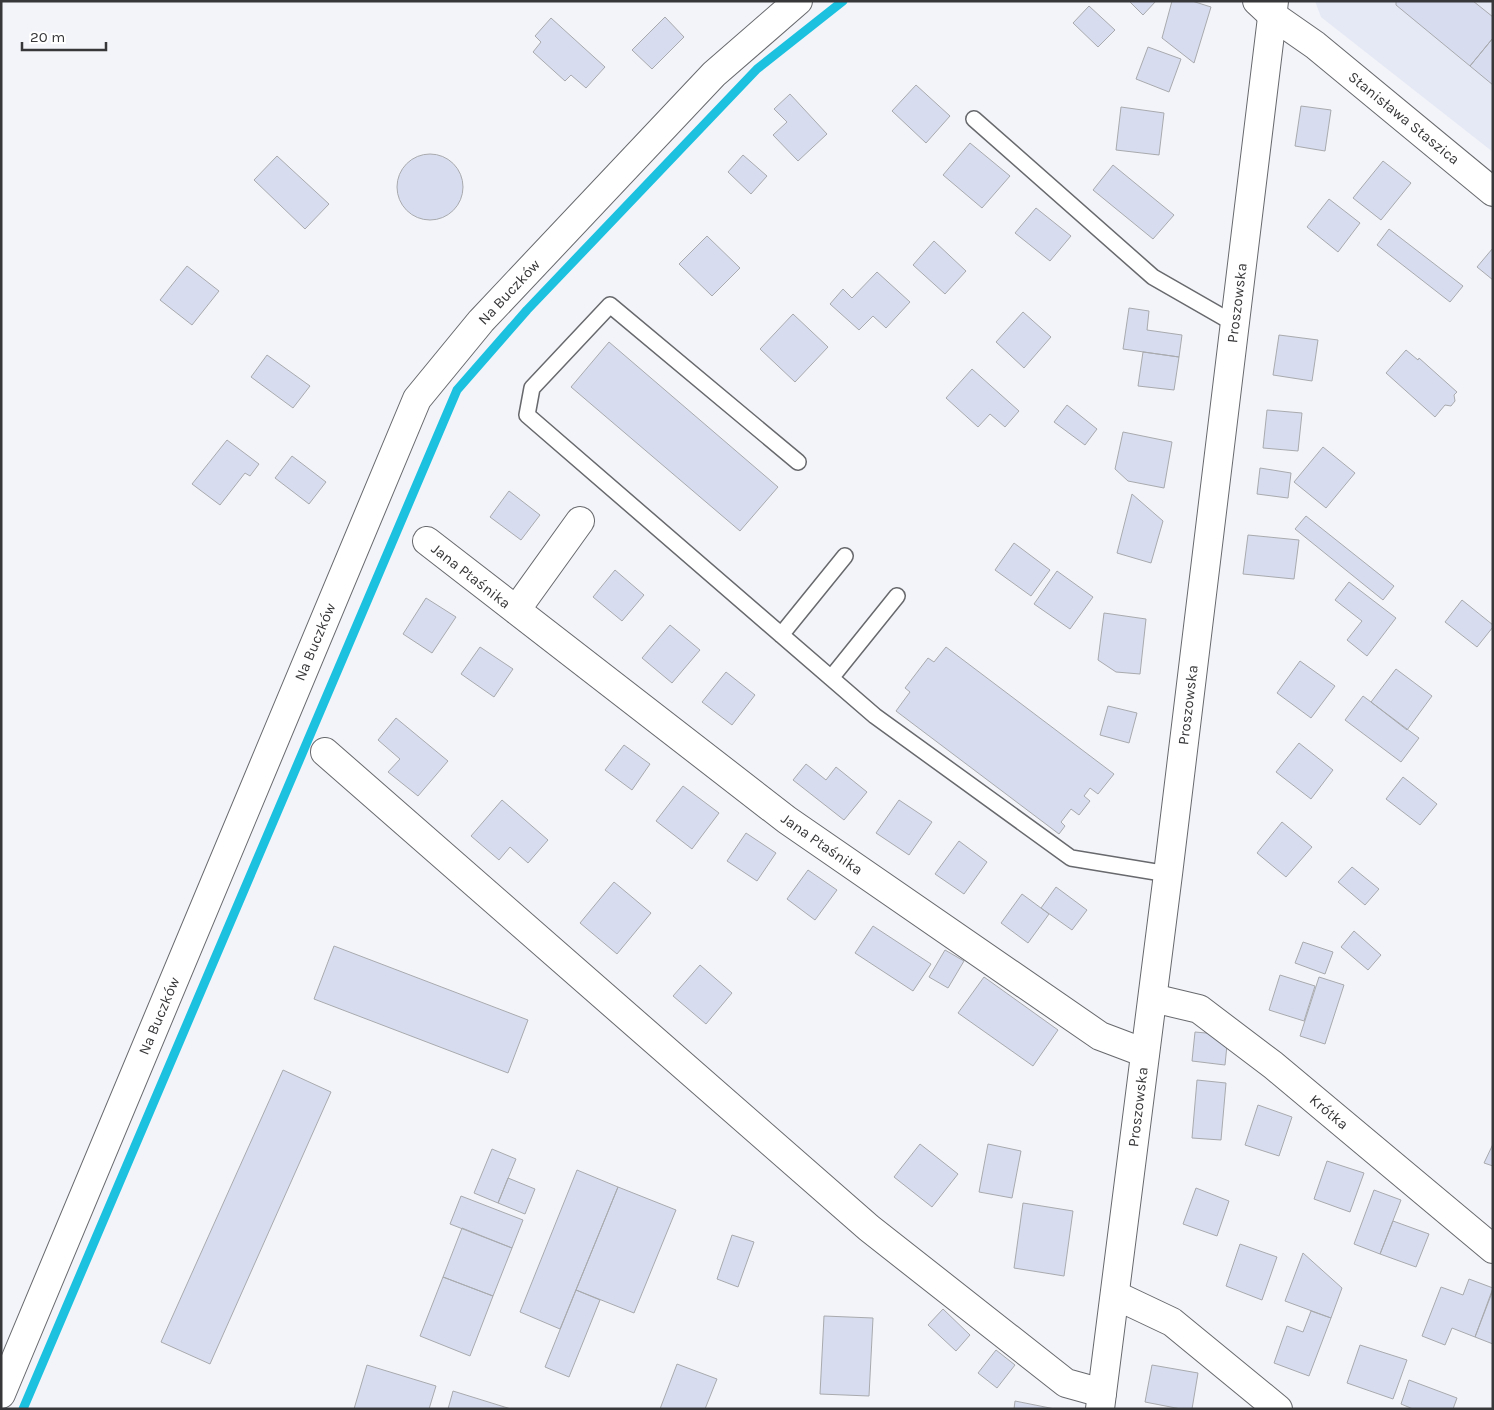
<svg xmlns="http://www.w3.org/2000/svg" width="1494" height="1410" font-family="Karla,sans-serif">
  <rect width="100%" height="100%" fill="#f3f4f9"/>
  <path fill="#e5e9f5" d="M1315,1h178v151l-172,-135z"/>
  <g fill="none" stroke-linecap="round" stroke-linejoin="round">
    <path stroke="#1cc1e0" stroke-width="9" d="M23,1409l434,-1019 70,-80 230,-241 86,-68"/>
  </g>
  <path fill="#d7ddef" stroke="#a8aaae" d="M1129,1h27l-13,14z
    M1172,1h20l19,6 -17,56 -32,-25z
    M1396,1h77l20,16v21l-23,28 -74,-61z
    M1089,6l26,24 -17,17 -25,-24z
    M665,17l19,20 -32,32 -20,-19z
    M551,18l54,49 -19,21 -15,-13 -6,6 -32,-29 8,-10 -6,-6z
    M1493,38v47l-23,-19z
    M1148,47l33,12 -12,33 -33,-13z
    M916,85l34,31 -24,27 -34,-32z
    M790,94l37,40 -29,27 -25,-26 14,-13 -13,-13z
    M1301,106l30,4 -6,41 -30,-5z
    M1121,107l43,6 -5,42 -43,-5z
    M970,143l40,33 -28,32 -39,-33z
    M397 187a33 33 0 1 1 66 0a33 33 0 1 1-66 0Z
    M743,155l24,21 -16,18 -23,-22z
    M277,156l52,48 -24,25 -51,-49z
    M1383,161l28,22 -30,37 -28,-22z
    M1113,165l61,50 -21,24 -60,-49z
    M1329,199l31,24 -22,29 -31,-25z
    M1036,208l35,28 -21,25 -35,-28z
    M1389,229l74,57 -13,16 -73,-57z
    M707,236l33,32 -28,28 -33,-32z
    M934,241l32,30 -21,23 -32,-29z
    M1493,248v32l-16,-13z
    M187,266l32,25 -27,34 -32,-25z
    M877,272l33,30 -24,26 -13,-12 -14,14 -29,-26 13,-15 9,9z
    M1129,308l20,3 -2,19 35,5 -3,22 -56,-8z
    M1023,312l28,25 -27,31 -28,-26z
    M793,314l35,33 -33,35 -35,-33z
    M1279,335l39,5 -6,41 -39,-6z
    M609,342l169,145 -38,44 -169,-144z
    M1406,350l12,10 1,-2 38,34 -3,3 1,6 -4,5 -6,-1 -10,12 -49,-44z
    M1143,352l36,5 -5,33 -36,-4z
    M267,355l43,31 -17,22 -42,-31z
    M972,369l47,42 -14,16 -15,-13 -12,13 -32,-29z
    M1067,405l30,24 -12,16 -31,-23z
    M1267,410l35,3 -4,38 -35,-3z
    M1123,432l49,10 -8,46 -36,-7 -13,-12z
    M227,440l32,24 -9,12 -5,-3 -25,32 -28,-21z
    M1323,447l32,26 -29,35 -32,-26z
    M292,456l34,26 -17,22 -34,-26z
    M1260,468l31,5 -3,25 -31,-4z
    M509,491l31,24 -19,25 -31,-23z
    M1132,494l31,27 -12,42 -34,-10z
    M1306,516l88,70 -11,14 -88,-71z
    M1248,535l51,5 -5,39 -51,-5z
    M1014,543l36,27 -19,26 -36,-26z
    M615,570l29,25 -22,26 -29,-24z
    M1057,571l36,26 -23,32 -36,-25z
    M1349,582l47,36 -29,38 -20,-16 15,-19 -27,-21z
    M426,598l30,19 -24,36 -29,-19z
    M1462,600l31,25v2l-16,20 -32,-25z
    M1104,613l42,6 -6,55 -24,-2 -18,-12z
    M670,625l30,25 -28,33 -30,-25z
    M480,647l33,22 -19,28 -33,-23z
    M946,647l168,127 -16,20 -8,-6 -6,8 6,5 -11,14 -8,-6 -10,13 4,4 -6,8 -163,-123 14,-19 -5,-4 23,-30 6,4z
    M1300,661l35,25 -24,32 -34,-25z
    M1396,669l36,27 -25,34 -36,-28z
    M726,672l29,23 -23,30 -30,-23z
    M1363,696l56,42 -18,24 -56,-42z
    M1108,706l29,7 -8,30 -29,-8z
    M396,718l52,43 -30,35 -30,-24 12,-13 -22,-19z
    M1299,743l34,27 -22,29 -35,-27z
    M624,745l26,19 -18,26 -27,-20z
    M806,764l20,16 10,-13 31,25 -23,28 -51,-40z
    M1403,777l34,27 -17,21 -34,-26z
    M683,786l36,27 -27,36 -36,-28z
    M502,800l46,40 -20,23 -18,-16 -11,13 -28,-24z
    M899,800l33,22 -23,33 -33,-22z
    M1282,822l30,25 -26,30 -29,-24z
    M746,833l30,20 -19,28 -30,-20z
    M959,841l28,21 -23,32 -29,-20z
    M1352,867l27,22 -14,16 -27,-23z
    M808,870l29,20 -22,30 -28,-21z
    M614,882l37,31 -34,41 -37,-31z
    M1056,887l31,23 -15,20 -31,-22z
    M1022,894l27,20 -21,29 -27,-20z
    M873,926l58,38 -18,27 -58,-38z
    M1354,931l27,24 -13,15 -27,-23z
    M1303,942l30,10 -8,22 -30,-11z
    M334,946l194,74 -20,53 -194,-74z
    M945,950l19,11 -16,27 -19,-11z
    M700,965l32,28 -26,31 -33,-28z
    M1280,975l35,11 -11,35 -35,-11z
    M984,977l74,53 -25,36 -75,-53z
    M1319,977l25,8 -19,59 -25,-8z
    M1195,1032l33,3 -3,30 -33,-4z
    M283,1070l48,22 -121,272 -49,-22z
    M1197,1080l29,3 -5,57 -29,-2z
    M1258,1105l34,12 -13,39 -34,-11z
    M920,1144l38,30 -26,33 -38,-30z
    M988,1144l33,7 -9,47 -33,-6z
    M1493,1144v22l-9,-3z
    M492,1149l24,10 -18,44 -24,-10z
    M1327,1161l37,12 -14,39 -36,-13z
    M577,1170l41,17 -58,142 -40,-17z
    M508,1178l27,11 -10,25 -27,-11z
    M618,1187l58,23 -42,103 -58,-23z
    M1196,1188l33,13 -12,35 -34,-12z
    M1374,1190l27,10 -21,54 -26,-10z
    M461,1196l62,24 -11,28 -62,-24z
    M1023,1203l50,8 -9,65 -50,-8z
    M1393,1221l36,13 -13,33 -36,-13z
    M462,1228l50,20 -19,48 -50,-19z
    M732,1235l22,7 -16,45 -21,-8z
    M1240,1244l37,13 -15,43 -36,-14z
    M1303,1253l39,35 -11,30 -46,-17z
    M443,1277l50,19 -23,60 -50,-20z
    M1469,1279l24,9 -18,49 -23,-9 -7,17 -23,-9 19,-49 22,8z
    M576,1290l24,10 -31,77 -24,-10z
    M1493,1290v54l-18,-7z
    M943,1309l27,26 -14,16 -28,-26z
    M1311,1311l20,7 -22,58 -35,-13 13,-37 16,6z
    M824,1316l49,2 -4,78 -49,-2z
    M1360,1345l47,15 -14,39 -46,-16z
    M996,1350l19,15 -18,23 -19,-15z
    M677,1364l40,15 -12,30h-45z
    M367,1365l69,21 -7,23h-75z
    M1152,1365l46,8 -6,36h-11l-36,-7z
    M1409,1380l48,18 -4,11h-40l-12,-5z
    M453,1391l58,18h-63z
    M1015,1401l40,8h-41z"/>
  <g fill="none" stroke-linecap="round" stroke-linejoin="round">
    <defs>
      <path id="service" d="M974,119l179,158 82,47
        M798,462l-188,-157 -78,83 -5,27 348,301 196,142 97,16
        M781,635l64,-79
        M831,678l66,-82"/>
      <path id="minor" d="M1257,1l15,14 43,30 178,147
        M427,541l360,279 313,216 45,17
        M516,610l64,-89
        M325,752l544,476 197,155 36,10
        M1153,998l46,11 74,56 220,184
        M1115,1295l57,27 106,87
        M1,1394l416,-995 64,-78 233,-247 84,-73"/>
      <path id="secondary" d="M1100,1409l68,-535 106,-873"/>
    </defs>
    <use href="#service" stroke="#67696d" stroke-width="18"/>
    <use href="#minor" stroke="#67696d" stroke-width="30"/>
    <use href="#secondary" stroke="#67696d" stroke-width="30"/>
    <use href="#service" stroke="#fff" stroke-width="15"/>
    <use href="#minor" stroke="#fff" stroke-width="28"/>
    <use href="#secondary" stroke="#fff" stroke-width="28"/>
  </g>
  <g text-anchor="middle" stroke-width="5" stroke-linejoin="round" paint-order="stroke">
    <g font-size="15" fill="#373739" stroke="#fff">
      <text transform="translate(1404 118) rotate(39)" y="5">Stanisława Staszica</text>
      <text transform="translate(509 292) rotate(-47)" y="5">Na Buczków</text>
      <text transform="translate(1237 303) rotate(-83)" y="5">Proszowska</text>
      <text transform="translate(471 576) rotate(38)" y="5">Jana Ptaśnika</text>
      <text transform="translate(315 642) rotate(-67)" y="5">Na Buczków</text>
      <text transform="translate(1188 705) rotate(-83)" y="5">Proszowska</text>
      <text transform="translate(822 844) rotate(35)" y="5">Jana Ptaśnika</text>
      <text transform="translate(159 1016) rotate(-67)" y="5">Na Buczków</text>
      <text transform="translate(1138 1107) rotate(-83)" y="5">Proszowska</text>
      <text transform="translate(1329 1112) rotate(40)" y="5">Krótka</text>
    </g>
  </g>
  <rect width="1494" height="1410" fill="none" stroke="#373739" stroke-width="5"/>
  <path d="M22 42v8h84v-8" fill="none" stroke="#373739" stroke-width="2.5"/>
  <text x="30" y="42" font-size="15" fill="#373739" stroke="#ffffff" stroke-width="4" paint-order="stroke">20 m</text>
</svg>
